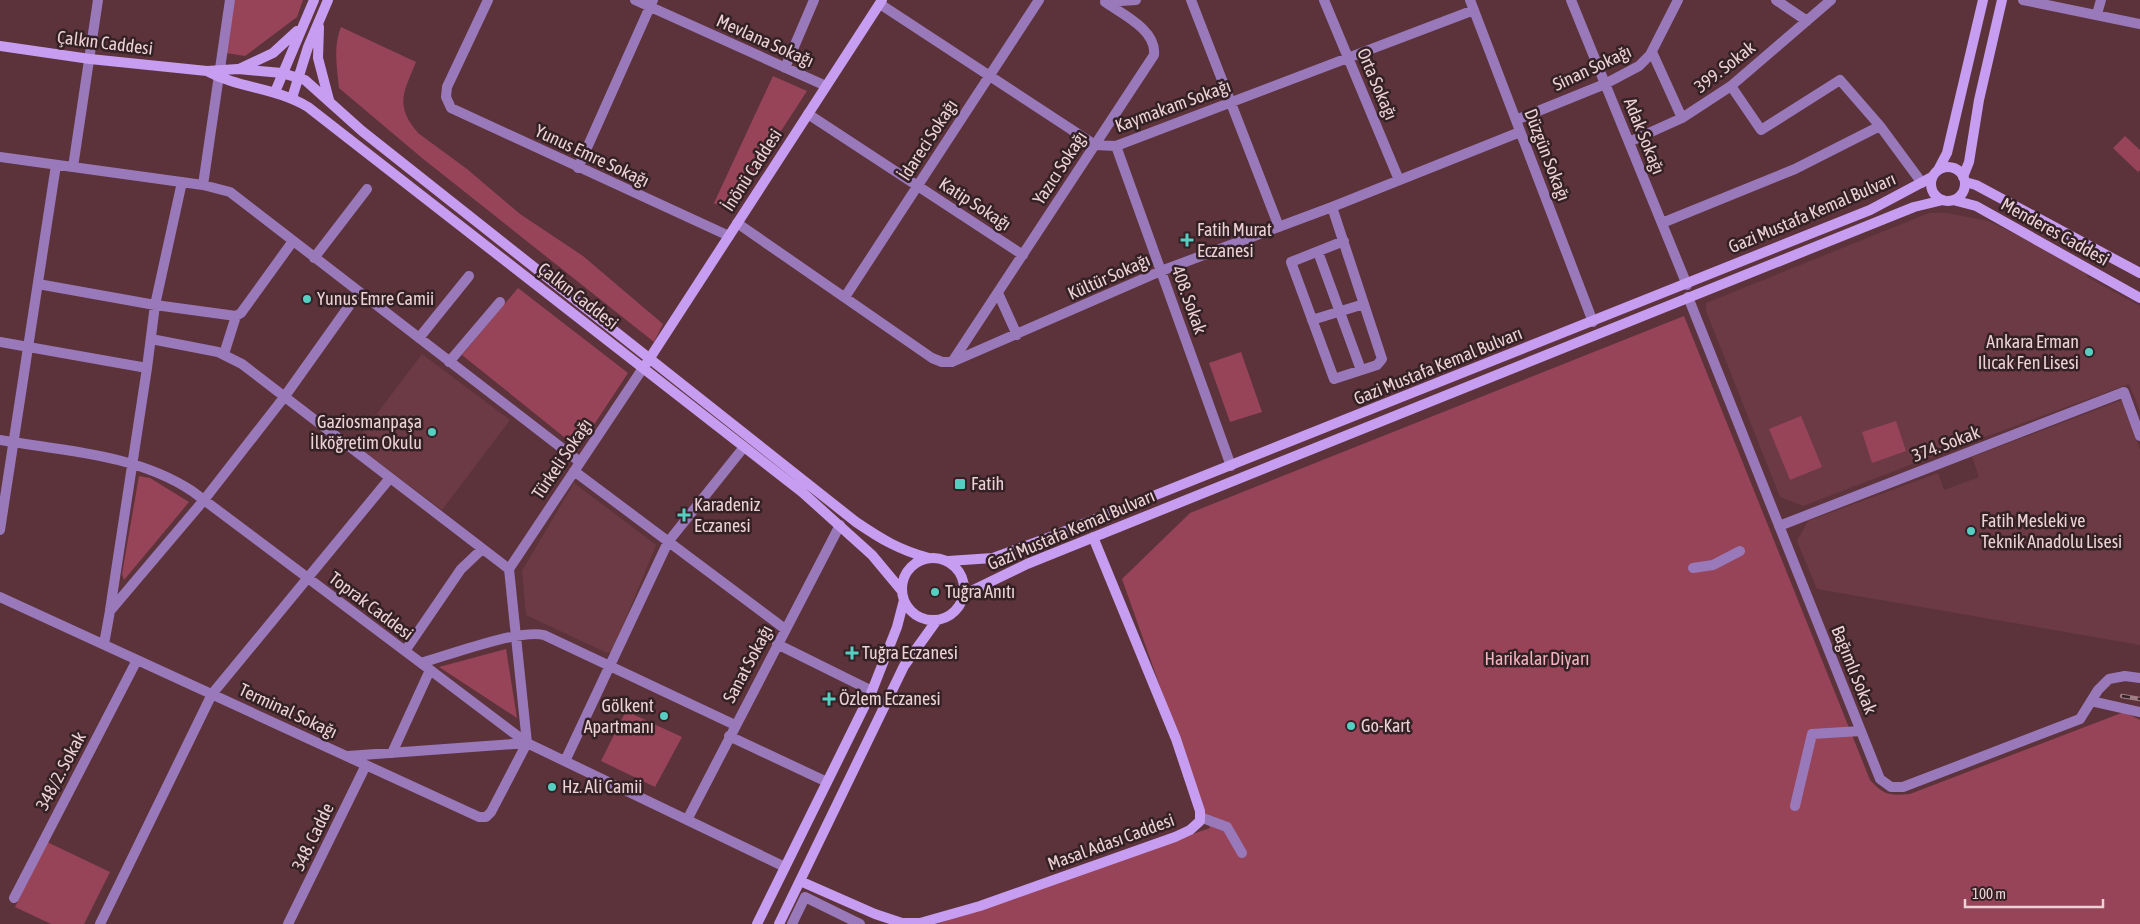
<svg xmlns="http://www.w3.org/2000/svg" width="2140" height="924" font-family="'Asap Condensed',sans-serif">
  <rect width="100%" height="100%" fill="#5c333b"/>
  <path fill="#6b3a45" d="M1929,213h19l40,8 100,48 -1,8 53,29v105l-11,-27 -206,76 -120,46 -23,-9 -74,-186v-8z
    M422,354l88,66 -68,90 -88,-66z
    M2122,400l18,50v195l-323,-56 -20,-48 11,-20 130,-48 6,17 35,-13 -7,-20z
    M574,483l82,62 -44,107 -5,1 -81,-38 -4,-44z"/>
  <path fill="#974458" d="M235,0h68l-6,17 -52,39 -19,-3z
    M341,27l75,35c-12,30 -22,43 2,71l49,36 53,45 63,42 80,68 -9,18 -232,-184 -83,-70c-2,-20 -6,-42 2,-61z
    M773,76l34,15 -78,120 -15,-8z
    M2125,136l15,14v20l-2,2 -25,-24z
    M518,288l110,85 -48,73 -6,-1 -112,-90z
    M1684,316l186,464c14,15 19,16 40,14l214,-82 16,8v204h-1203l273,-96 -88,-249 68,-66z
    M1241,352l21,60 -32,10 -21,-59z
    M1801,416l21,51 -32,13 -21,-51z
    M1896,421l10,30 -34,12 -10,-31z
    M139,476l11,2 39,24 -65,78 -2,-6z
    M506,649l11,69 -78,-51z
    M626,711l56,26 -27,50 -54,-26z
    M47,842l63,30 -26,52h-33l-36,-17z"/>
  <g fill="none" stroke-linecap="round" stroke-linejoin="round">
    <path stroke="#9a79bb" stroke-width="10" d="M488,0l-41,87 -1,10 5,11 278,128
      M635,0l191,86
      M1191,0l88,227
      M1324,0l75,180
      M1470,0l123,322
      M1571,0l116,285
      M1776,0l31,21
      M2023,0l117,24
      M1105,2l31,-2
      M880,4l215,141 21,1 358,-136
      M2097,14l4,-14
      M1652,52l30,66
      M785,68l29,-68
      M1731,86l30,44 79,-50 40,46
      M808,114l215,141
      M1516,120l89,-36 34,-18 11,-11 28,-55
      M1629,142l53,-24 49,-32 100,-86
      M1116,146l115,320
      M0,157l203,28 27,7 350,270
      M73,167l25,-167
      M578,168l75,-168
      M203,185l27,-185
      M1332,207l50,152 -5,6 -43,14 -43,-117 53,-21
      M737,223l195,135 10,4h10l209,-91 171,-64 188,-75
      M1662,223l133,-54 85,-43 42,57
      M1318,252l43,118
      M314,258l53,-69
      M38,284l117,21 81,11 5,-3 52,-72
      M998,293l19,42
      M845,297l194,-297
      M1688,297l192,482 11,8h12l177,-68 18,-29 11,-11 16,-3 15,2
      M1312,320l52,-16
      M419,338l50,-62
      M151,339l67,13 24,12 267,205 18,174
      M0,342l147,26 8,-63 27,-123
      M224,354l12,-38
      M449,362l51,-60
      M952,362l202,-307c3,-25 -32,-41 -49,-53
      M0,440c64,11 136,14 192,51l229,172c28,-8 97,-34 123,-28l191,90
      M574,471l211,158
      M1779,526l345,-134 16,44
      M0,530l56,-365
      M1693,568l20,-3 27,-14
      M509,569l134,-201
      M0,597l479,220h7l5,-5 36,-69
      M110,610l37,-242
      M104,644l6,-33 94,-111 81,-104 74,-104
      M777,644l95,47
      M405,651l56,-82 20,-19
      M421,663l106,80 258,124
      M2091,701l49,11
      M729,736l98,46
      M392,753l38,-83
      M348,756l179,-13
      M565,761l103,-219 76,-95
      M1795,806l17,-72 49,-3
      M1200,817l27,10 15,26
      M687,820l153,-295
      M14,898l123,-238
      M100,924l112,-230 178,-216
      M288,924l78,-159
      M792,924l13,-27 55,27"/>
    <path stroke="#c79df1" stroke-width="10" d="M319,27l-1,31 11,42
      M0,46l90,13 117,12 31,-2 44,4 23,7 57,51 494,391c25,17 43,28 73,36
      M239,69l34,-16 24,-22
      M207,71c33,18 67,16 101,36l494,385 70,63 30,36
      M275,92l39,-92
      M292,98l16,-51 20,-47
      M1931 184a17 17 0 1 1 34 0a17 17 0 1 1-34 0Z
      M1938,170l9,-17 36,-153
      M1963,177l6,-15 10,-62 23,-100
      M1965,182l11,3 164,88
      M1953,200l23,6 164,92
      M646,364l236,-364
      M902 589a31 31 0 1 1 62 0a31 31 0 1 1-62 0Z
      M948,561l45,-3 60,-22 817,-326 62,-33
      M965,594l62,-30 887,-357 29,-7
      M800,881l75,33 27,9h18l60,-17 195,-69 15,-7 10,-9v-10l-24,-72 -83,-202
      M757,924l115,-233 25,-64 7,-27
      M779,924l125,-258 33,-46"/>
    <defs>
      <path id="rail" d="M2122,696l18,3"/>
    </defs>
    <use href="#rail" stroke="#a07e85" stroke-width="4.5"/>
    <use href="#rail" stroke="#342125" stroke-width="2.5" stroke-dasharray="8" stroke-linecap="butt"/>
  </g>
  <g fill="#57cec2" stroke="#342125" stroke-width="2">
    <path d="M1184.5 232.5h5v5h5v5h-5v5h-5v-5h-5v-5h5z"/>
    <circle cx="307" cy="299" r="5"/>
    <circle cx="2089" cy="352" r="5"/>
    <circle cx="432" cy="432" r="5"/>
    <rect x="954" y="478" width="12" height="12" rx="2.5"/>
    <path d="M681.5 507.5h5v5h5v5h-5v5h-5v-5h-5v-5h5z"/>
    <circle cx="1971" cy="531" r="5"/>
    <circle cx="935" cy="592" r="5"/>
    <path d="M849.5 645.5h5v5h5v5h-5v5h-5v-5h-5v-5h5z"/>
    <path d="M826.5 691.5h5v5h5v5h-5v5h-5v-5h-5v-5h5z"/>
    <circle cx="664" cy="716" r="5"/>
    <circle cx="1351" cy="726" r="5"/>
    <circle cx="552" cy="787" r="5"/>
  </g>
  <g text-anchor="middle" stroke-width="5" stroke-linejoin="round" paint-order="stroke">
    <g font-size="18" fill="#ecd1d6" stroke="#342125">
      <text transform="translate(765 41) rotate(24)" y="6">Mevlana Sokağı</text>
      <text transform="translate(105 43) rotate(7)" y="6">Çalkın Caddesi</text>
      <text transform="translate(1725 67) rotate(-38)" y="6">399. Sokak</text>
      <text transform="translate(1592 68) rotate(-25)" y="6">Sinan Sokağı</text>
      <text transform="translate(1377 84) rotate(67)" y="6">Orta Sokağı</text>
      <text transform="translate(1173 106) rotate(-20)" y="6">Kaymakam Sokağı</text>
      <text transform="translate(1644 136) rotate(68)" y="6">Adak Sokağı</text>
      <text transform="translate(928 140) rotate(-57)" y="6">İdareci Sokağı</text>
      <text transform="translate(1547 155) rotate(69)" y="6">Düzgün Sokağı</text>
      <text transform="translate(592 156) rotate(25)" y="6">Yunus Emre Sokağı</text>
      <text transform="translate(1060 168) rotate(-57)" y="6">Yazıcı Sokağı</text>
      <text transform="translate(752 170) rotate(-57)" y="6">İnönü Caddesi</text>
      <text transform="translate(975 204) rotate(33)" y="6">Katip Sokağı</text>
      <text transform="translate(1812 213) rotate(-23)" y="6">Gazi Mustafa Kemal Bulvarı</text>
      <text transform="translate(2055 232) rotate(29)" y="6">Menderes Caddesi</text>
      <text transform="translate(1109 277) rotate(-24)" y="6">Kültür Sokağı</text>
      <text transform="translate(578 296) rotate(38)" y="6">Çalkın Caddesi</text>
      <text transform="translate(1189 300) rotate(70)" y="6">408. Sokak</text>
      <text transform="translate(1438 366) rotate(-22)" y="6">Gazi Mustafa Kemal Bulvarı</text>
      <text transform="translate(1946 444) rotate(-21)" y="6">374. Sokak</text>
      <text transform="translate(562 459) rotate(-56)" y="6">Türkeli Sokağı</text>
      <text transform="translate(1071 530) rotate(-23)" y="6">Gazi Mustafa Kemal Bulvarı</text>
      <text transform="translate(371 606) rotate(37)" y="6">Toprak Caddesi</text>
      <text transform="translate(748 664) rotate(-62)" y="6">Sanat Sokağı</text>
      <text transform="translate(1854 670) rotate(68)" y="6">Bağımlı Sokak</text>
      <text transform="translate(288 711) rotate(25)" y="6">Terminal Sokağı</text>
      <text transform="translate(61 771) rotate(-62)" y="6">348/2. Sokak</text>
      <text transform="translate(313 837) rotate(-64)" y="6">348. Cadde</text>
      <text transform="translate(1111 842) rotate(-20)" y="6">Masal Adası Caddesi</text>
    </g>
    <g font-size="18" fill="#ecd1d6" stroke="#342125" text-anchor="start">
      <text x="1197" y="236">Fatih Murat<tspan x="1197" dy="21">Eczanesi</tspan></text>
      <text x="317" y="305">Yunus Emre Camii</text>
      <text x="2079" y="348" text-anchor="end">Ankara Erman<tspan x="2079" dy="21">Ilıcak Fen Lisesi</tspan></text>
      <text x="422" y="428" text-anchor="end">Gaziosmanpaşa<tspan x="422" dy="21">İlköğretim Okulu</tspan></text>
      <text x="971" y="490">Fatih</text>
      <text x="694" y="511">Karadeniz<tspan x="694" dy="21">Eczanesi</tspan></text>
      <text x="1981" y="527">Fatih Mesleki ve<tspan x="1981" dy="21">Teknik Anadolu Lisesi</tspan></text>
      <text x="945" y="598">Tuğra Anıtı</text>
      <text x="862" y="659">Tuğra Eczanesi</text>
      <text x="839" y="705">Özlem Eczanesi</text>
      <text x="654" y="712" text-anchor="end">Gölkent<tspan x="654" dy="21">Apartmanı</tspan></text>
      <text x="1361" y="732">Go-Kart</text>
      <text x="562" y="793">Hz. Ali Camii</text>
    </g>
    <g font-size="18" fill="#f5b3bf" stroke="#342125">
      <text x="1537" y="665">Harikalar Diyarı</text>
    </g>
  </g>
  <path d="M1965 899v8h138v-8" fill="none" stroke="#ecd1d6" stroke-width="2.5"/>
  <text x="1972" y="899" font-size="15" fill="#ecd1d6" stroke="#342125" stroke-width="4" paint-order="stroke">100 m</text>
</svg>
